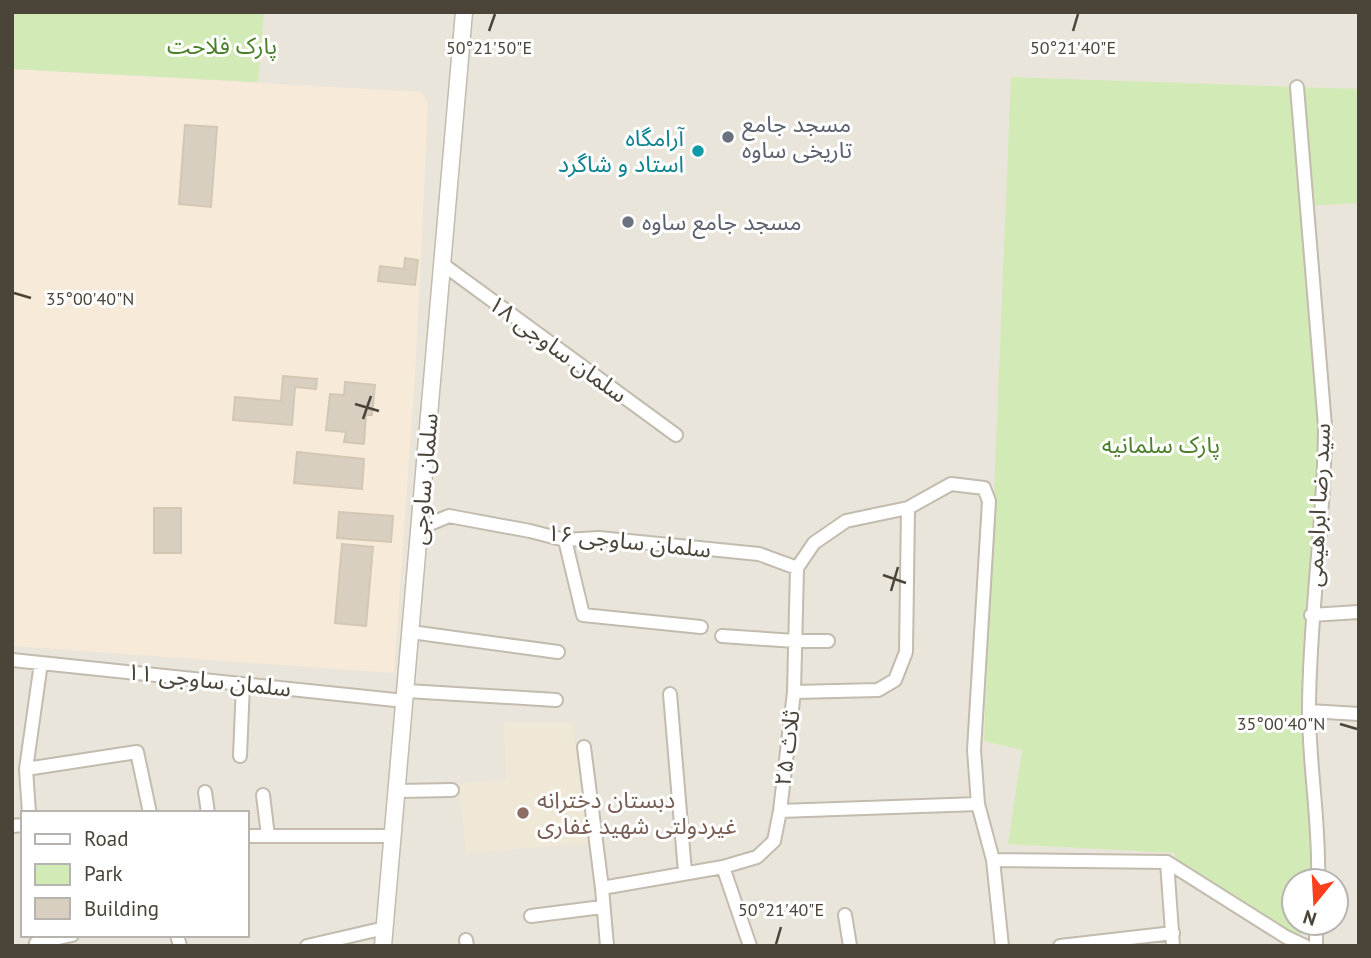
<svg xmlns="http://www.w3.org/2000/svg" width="1371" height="958" font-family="'PT Sans','Noto Sans Arabic',sans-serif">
  <rect width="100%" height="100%" fill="#f6f3ec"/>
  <path fill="#eae5da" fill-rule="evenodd" d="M12,12h1347v934h-1347zM23,813h224v122h-224zM1294,881h42v42h-42z"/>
  <path fill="#f7ead8" d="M12,69l409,23 7,11 -12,258 -22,312 -382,-27z"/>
  <path fill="#efe8d6" d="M504,723h68l17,120 -123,10 -7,-69 47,-4z"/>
  <path fill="#d2eab5" d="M12,12h252l-6,70 -246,-13z
    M1011,77l348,12v114l-52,3 18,239 -14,189 5,247h-22v42h18l-19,17 -111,-68 -8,-19 -166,-9 14,-94 -38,-9z"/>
  <path fill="#d8cfc1" stroke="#d3c7b4" stroke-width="2" d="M185,125l32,2 -6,80 -32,-3z
    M405,258l13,2 -3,25 -37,-4 2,-15 24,3z
    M283,376l34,3 -1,10 -21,-2 -3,38 -59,-5 2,-23 46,4z
    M345,382l30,3 -3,30h-6l-2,29 -20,-2 2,-10 -20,-2 4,-36 14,1z
    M297,452l67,7 -2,30 -68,-6z
    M154,508h27v45h-27z
    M339,512l54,4 -2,26 -54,-4z
    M342,544l31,3 -7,79 -31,-3z"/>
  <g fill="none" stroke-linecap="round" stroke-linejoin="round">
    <defs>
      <path id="minor" d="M1297,87l28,339c0,95 -16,189 -16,284 0,57 11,114 9,171
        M441,263l235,172
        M420,528l29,-12 81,15 35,9 34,-2 160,16 38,14
        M565,540l18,75 118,12
        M1311,615l48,-3
        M411,632l147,20
        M722,636l73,5h33
        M12,660l393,41
        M407,691l149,9
        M670,694l15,178
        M1309,711l50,3
        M584,747l18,141
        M240,756l3,-72
        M26,769l111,-17 13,61
        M397,791l55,-1
        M205,792l3,21
        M263,795l5,41
        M978,804l15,56 9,86
        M780,811l198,-7 -4,-54 15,-249 -5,-13 -33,-4 -43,24 -62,13 -32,22 -17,25 -3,124
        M29,813l-3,-44 15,-106
        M12,826l11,-1
        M247,836h146
        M993,860l174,2 119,75 19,9
        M1167,862l6,84
        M723,867l27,79
        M845,915l5,31
        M531,916l71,-9
        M177,935l3,11
        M466,940l1,6
        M36,943l36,-8
        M307,946l78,-18
        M607,946l-5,-58 121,-21 34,-10 17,-16 6,-30 14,-119 84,-2 17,-10 11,-28 2,-144
        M1060,946l113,-13
        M1316,946v-23"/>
      <path id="tertiary" d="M383,946l81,-934"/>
    </defs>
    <use href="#minor" stroke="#c2bbae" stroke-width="16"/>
    <use href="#tertiary" stroke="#c2bbae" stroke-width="19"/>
    <use href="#minor" stroke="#fff" stroke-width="12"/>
    <use href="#tertiary" stroke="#fff" stroke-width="16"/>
  </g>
  <path fill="none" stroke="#4b4439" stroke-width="2.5" d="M489,31l6,-17M1073,31l5,-17M14,293l17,5M355,404l24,7M363,419l8,-23M883,575l23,8M891,591l7,-24M1340,724l17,5M776,944l5,-17"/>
  <g fill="#6b7280" stroke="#fff" stroke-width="2.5">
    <circle cx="728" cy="137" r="7"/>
    <circle cx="628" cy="222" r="7"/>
  </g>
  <circle fill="#0f9aa8" stroke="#fff" stroke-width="2.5" cx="698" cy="151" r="7"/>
  <circle fill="#8d6e63" stroke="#fff" stroke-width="2.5" cx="523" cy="813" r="7"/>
  <g text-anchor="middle" stroke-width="6" stroke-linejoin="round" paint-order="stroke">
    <g font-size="23" fill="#4a7f2a" stroke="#fff">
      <text x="222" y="54">پارک فلاحت</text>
      <text x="1161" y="453">پارک سلمانیه</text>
    </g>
    <g font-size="23" fill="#5b616d" stroke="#fff" text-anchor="start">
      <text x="742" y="132">مسجد جامع<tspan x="742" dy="26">تاریخی ساوه</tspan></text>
      <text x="642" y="230">مسجد جامع ساوه</text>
    </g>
    <g font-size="23" fill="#0d838f" stroke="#fff" text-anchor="end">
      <text x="684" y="146">آرامگاه<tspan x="684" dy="26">استاد و شاگرد</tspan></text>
    </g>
    <g font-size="23" fill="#4b4439" stroke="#fff">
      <text transform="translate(558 349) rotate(36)" y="8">سلمان ساوجی ۱۸</text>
      <text transform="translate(424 479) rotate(-85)" y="8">سلمان ساوجی</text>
      <text transform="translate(1318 505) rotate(-87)" y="8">سید رضا ابراهیمی</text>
      <text transform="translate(629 541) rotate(6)" y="8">سلمان ساوجی ۱۶</text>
      <text transform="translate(209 680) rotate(6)" y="8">سلمان ساوجی ۱۱</text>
      <text transform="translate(787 748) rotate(-83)" y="8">ثلاث ۲۵</text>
    </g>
    <g font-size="23" fill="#785e54" stroke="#fff" text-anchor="start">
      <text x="537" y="808">دبستان دخترانه<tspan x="537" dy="26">غیردولتی شهید غفاری</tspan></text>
    </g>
  </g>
  <g font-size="18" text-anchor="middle" fill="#4b4439" stroke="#fff" stroke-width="6" stroke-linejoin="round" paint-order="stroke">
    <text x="489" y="54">50°21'50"E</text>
    <text x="1073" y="54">50°21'40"E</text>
    <text x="90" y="305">35°00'40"N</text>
    <text x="1281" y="730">35°00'40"N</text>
    <text x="781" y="916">50°21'40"E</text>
  </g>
  <rect width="1371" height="958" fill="none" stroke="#4b4439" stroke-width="28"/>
  <rect x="21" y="811" width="228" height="126" fill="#ffffff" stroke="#b7b4b0" stroke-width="2"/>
  <rect x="35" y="834" width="35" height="10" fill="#ffffff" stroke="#b7b4b0" stroke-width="2"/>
  <text x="84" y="846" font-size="21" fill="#4b4439">Road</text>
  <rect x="35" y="864" width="35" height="21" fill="#d2eab5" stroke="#b7b4b0" stroke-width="2"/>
  <text x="84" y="881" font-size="21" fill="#4b4439">Park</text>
  <rect x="35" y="898" width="35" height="21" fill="#d8cfc1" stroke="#b7b4b0" stroke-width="2"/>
  <text x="84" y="916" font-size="21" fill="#4b4439">Building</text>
  <g transform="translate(1315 902) rotate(198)"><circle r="33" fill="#ffffff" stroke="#b7b4b0" stroke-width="2"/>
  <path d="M0-5L12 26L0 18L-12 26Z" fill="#fc3f1d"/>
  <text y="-10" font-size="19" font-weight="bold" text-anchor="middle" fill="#4b4439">N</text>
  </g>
</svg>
